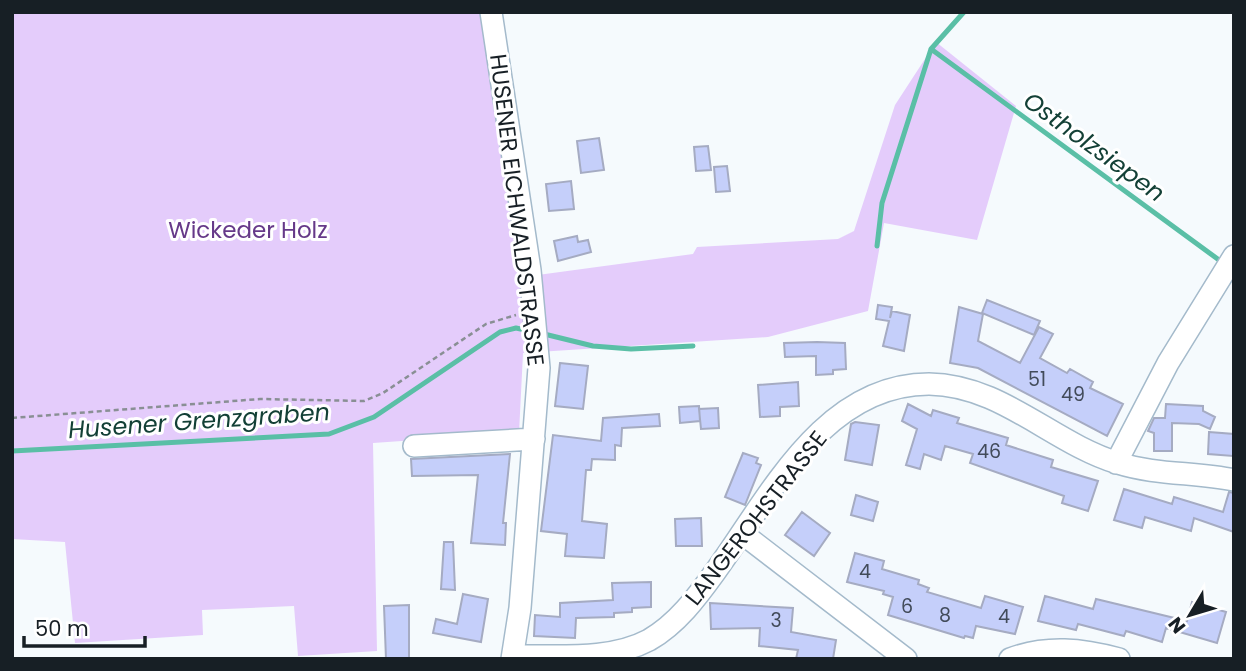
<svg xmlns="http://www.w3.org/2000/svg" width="1246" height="671" font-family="Poppins,sans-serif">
  <rect width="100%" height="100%" fill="#f5fafd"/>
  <path fill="#e4ccfb" d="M12,12h473l38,265 170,-23 4,-7 141,-8 16,-8 41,-126 41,-63 80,64 -39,134 -93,-17 -16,88 -100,26 -245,16 -4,80 -146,10 4,208 -79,5 -4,-50 -92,4 1,25 -128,8 -10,-101 -53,-3z"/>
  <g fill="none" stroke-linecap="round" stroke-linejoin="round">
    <path stroke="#5abfa6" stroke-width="5" d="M931,49l288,211 6,-2
      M877,246l5,-43 49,-154 33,-37
      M540,333l53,13 38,3 62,-3
      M12,451l317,-17 45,-17 126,-85 16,-4 14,3"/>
  </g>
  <path fill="#c5cffa" stroke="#a5abc2" stroke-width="2" d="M599,138l5,32 -23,3 -4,-32z
    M708,146l3,24 -15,1 -2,-24z
    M727,166l3,25 -14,1 -2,-25z
    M571,181l3,28 -25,2 -3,-27z
    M577,236l1,6 10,-2 3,12 -33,9 -4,-20z
    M987,300l53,21 -6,14 -52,-22z
    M878,305l14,2 -2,11 2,-7 18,4 -6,36 -21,-5 6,-25 -13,-2z
    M959,307l24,7 -5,27 42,22 19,-36 14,7 -13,24 27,15 3,-4 23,13 -3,6 33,16 -16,32 -129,-68 -28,-5z
    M817,342l28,1 1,26 -13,1v4l-17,1v-19l-31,1 -1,-14z
    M560,363l28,3 -5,43 -28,-3z
    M798,382l1,24 -19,1v9l-20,1 -2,-32z
    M908,404l23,12 2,-6 26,8 -2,5 51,15 -2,7 47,15 -2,7 47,14 -10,30 -26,-8 2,-7 -94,-33 3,-9 -28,-8 -4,14 -17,-6 -4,15 -14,-4 11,-36 -15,-8z
    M1166,404l37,2v5l12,6 -5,12 -11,-5 -27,-1v28h-18v-18l-6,-2 6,-13h11z
    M699,406l1,15 -20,2 -1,-16z
    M718,408l1,20 -18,1 -2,-20z
    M659,414l1,12 -38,2 -1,18 -6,-1v15l-23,-1 -1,11h-5l-4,51 25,3 -3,34 -39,-2 2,-22 -26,-3 12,-96 48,6 2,-23z
    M855,422l24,3 -7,40 -27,-5 6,-36z
    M1209,432l25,2 -1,22 -25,-2z
    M743,453l15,5 -2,5 5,2 -16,40 -20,-8z
    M510,454l-7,69h3l-1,22 -34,-2 7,-68 -66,1 -1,-17z
    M1124,489l48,15 2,-7 49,15 6,-20 5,1v39l-40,-14 -3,13 -46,-14 -3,11 -28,-8z
    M856,495l22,7 -5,19 -22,-6z
    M802,512l28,21 -16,23 -29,-21z
    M701,518l1,28h-26l-1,-27z
    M444,542h9l2,48 -14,-1z
    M855,553l29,8 -2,8 37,11 -1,4 11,4 -2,4 54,16 4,-12 38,11 -8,27 -39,-8 -3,12 -8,-2 -1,2 -76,-23 5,-18 -10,-3 1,-3 -37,-9z
    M651,582v25l-19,1v4l-18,1v4l-38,1 -1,20 -41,-2 1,-21 25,2v-14l53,-3 -1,-17z
    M463,594l25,5 -7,43 -48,-9 3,-14 21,5z
    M1045,596l48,13 3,-10 91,22 5,-19 34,10 -9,31 -51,-15 -4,14 -36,-11 -2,5 -46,-12 -2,6 -38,-9z
    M710,603l83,5 -2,24 45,8 -3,19h-37l2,-9 -39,-4 1,-18 -49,1z
    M409,605v54h-23l-2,-53z"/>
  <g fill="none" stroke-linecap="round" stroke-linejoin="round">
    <defs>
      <path id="minor" d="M491,12l39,258 9,98 -19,240 -8,51
        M414,446l120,-7
        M1116,463l52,-100 66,-107
        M743,534l163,125
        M514,656c43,-1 96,5 135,-16 28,-16 48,-43 66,-68 54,-74 108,-188 214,-188 73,1 123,59 189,79 38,12 77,9 116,17
        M1010,659c37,-14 72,-10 109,0"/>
    </defs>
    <use href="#minor" stroke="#a4bacb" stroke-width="24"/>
    <path stroke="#898f94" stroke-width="2.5" stroke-dasharray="5 3.5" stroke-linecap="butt" d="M12,418l248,-19 104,2 19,-8 103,-69 30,-9"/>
    <use href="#minor" stroke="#fff" stroke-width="21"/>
  </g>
  <g text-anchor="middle" stroke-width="6" stroke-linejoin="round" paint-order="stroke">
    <g font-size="19" fill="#424b5a">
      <text x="1037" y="386">51</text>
      <text x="1073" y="401">49</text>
      <text x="989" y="458">46</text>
      <text x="865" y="578">4</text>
      <text x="907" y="613">6</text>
      <text x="945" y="622">8</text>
      <text x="1004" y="623">4</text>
      <text x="776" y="627">3</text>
    </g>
    <g font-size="23" fill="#171f25" stroke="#fff">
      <text transform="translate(517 210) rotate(83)" y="8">HUSENER EICHWALDSTRASSE</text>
      <text transform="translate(756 518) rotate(-52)" y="8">LANGEROHSTRASSE</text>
    </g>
    <g font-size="23" fill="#663989" stroke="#fff">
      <text x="248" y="238">Wickeder Holz</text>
    </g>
    <g font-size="24" font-style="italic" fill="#134036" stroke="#fff">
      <text transform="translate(1094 147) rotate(36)" y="8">Ostholzsiepen</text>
      <text transform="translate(199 421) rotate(-4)" y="8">Husener Grenzgraben</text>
    </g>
  </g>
  <rect width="1246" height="671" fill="none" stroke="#171f25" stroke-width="28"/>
  <g transform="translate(1190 615) rotate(232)" stroke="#ffffff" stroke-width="5" paint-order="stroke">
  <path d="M0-5L12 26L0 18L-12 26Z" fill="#171f25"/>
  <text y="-10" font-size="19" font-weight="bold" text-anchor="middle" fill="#171f25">N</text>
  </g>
  <path d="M24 636v10h121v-10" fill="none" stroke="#171f25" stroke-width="3.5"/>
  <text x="35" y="636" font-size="21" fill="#171f25" stroke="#ffffff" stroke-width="5" paint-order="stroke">50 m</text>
</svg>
